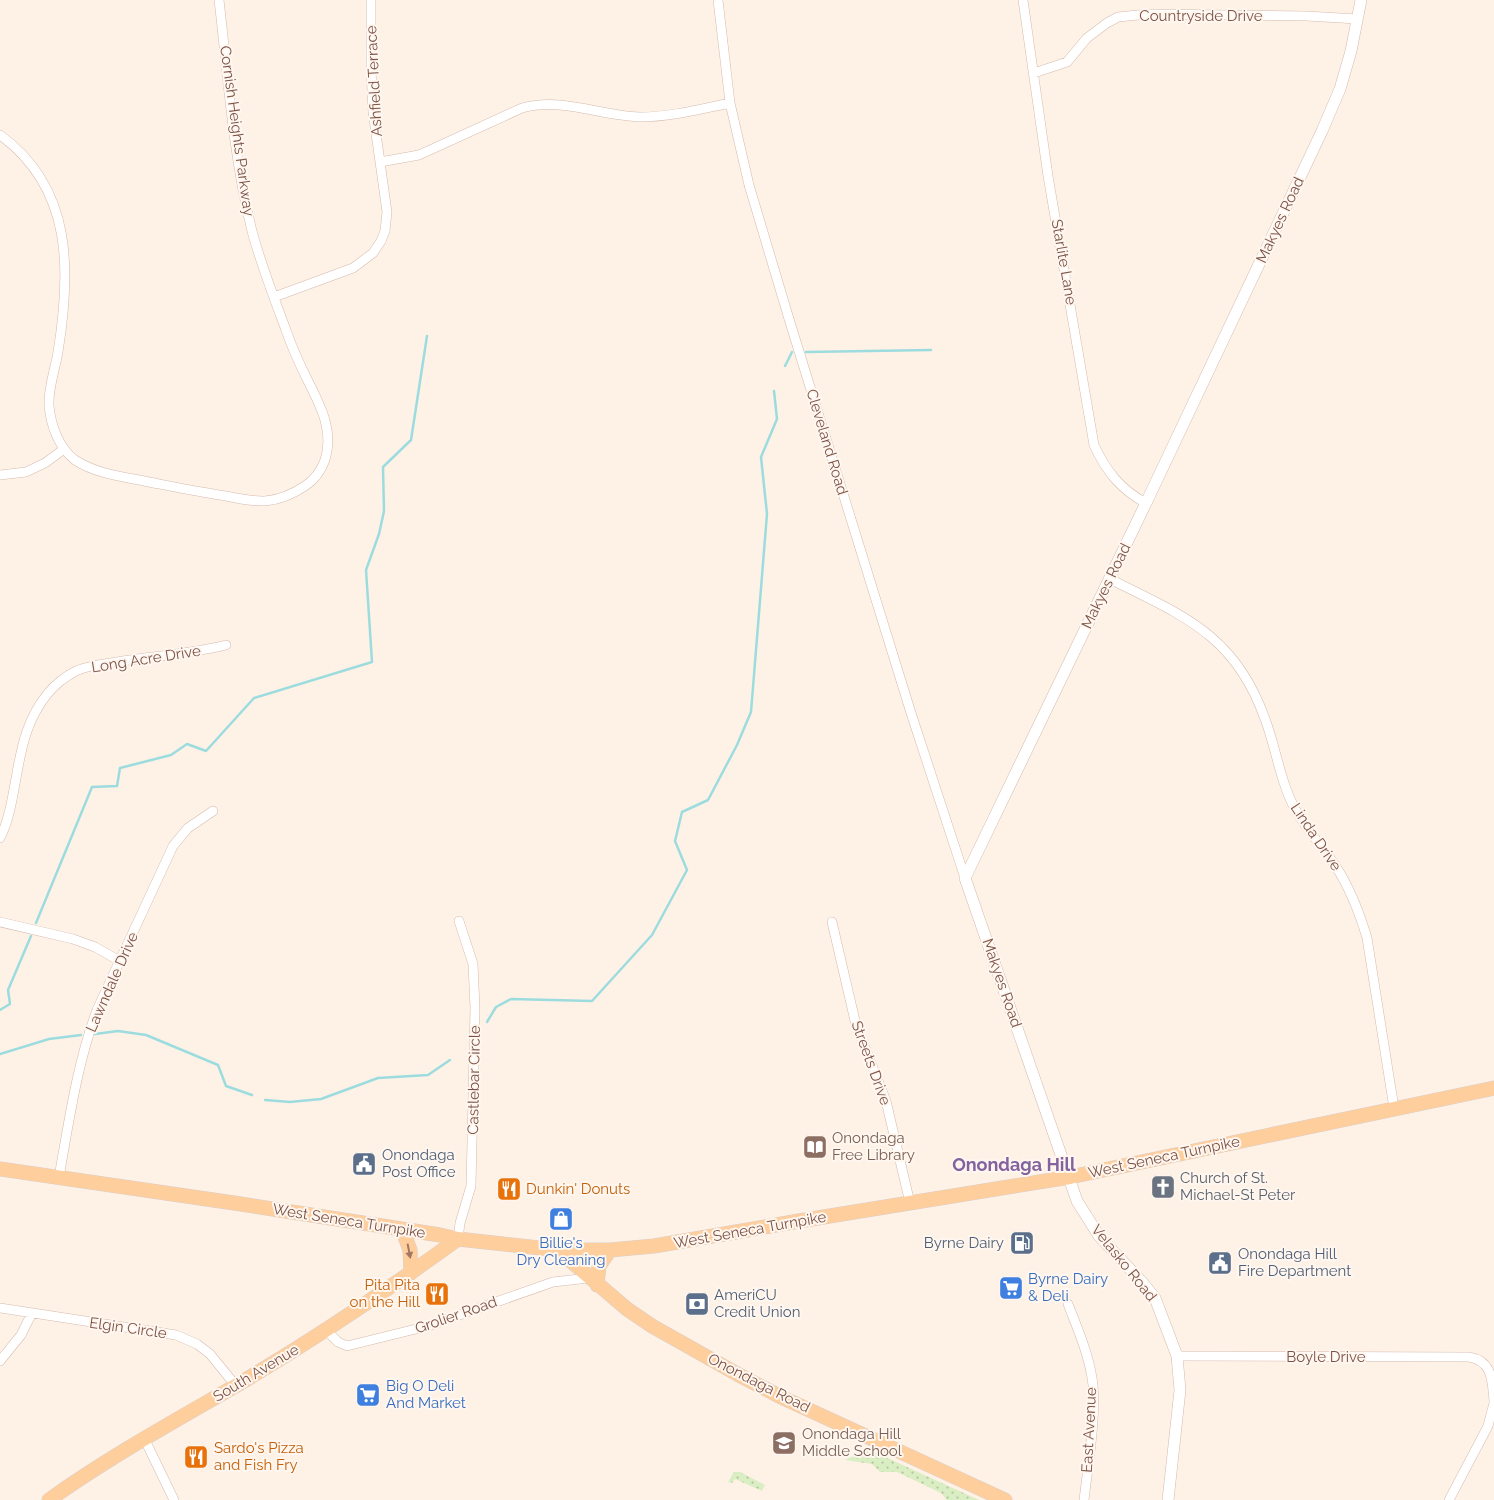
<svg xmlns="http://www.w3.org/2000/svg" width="1494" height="1500" font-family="Raleway,sans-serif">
  <defs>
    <pattern id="grass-dots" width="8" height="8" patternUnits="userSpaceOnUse" patternTransform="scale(1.25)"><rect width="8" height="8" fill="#daeec3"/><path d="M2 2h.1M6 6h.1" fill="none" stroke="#b6c3a0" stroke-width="1.8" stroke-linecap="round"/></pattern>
  </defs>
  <rect width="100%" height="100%" fill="#fef2e7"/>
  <path fill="url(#grass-dots)" d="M866,1450h4l109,50h-32l-6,-7 -44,-21h-17l-8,-8 -27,-4z
    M734,1472h6l25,13 -3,6 -27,-12 -3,4 -4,-1z"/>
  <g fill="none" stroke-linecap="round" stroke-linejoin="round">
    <path stroke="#9ddcde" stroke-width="2.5" d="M806,352l125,-2
      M785,366l7,-14
      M36,923l56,-136 25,-1 3,-18 51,-13 16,-11 19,7 48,-53 118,-36 -6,-92 13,-36 5,-23 -1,-44 28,-27 16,-104
      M0,1010l10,-6 -2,-14 23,-54
      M487,1022l9,-15 15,-8 81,2 60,-66 35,-65 -12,-29 7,-29 26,-12 29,-55 14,-33 16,-198 -6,-57 16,-38 -3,-28
      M95,1034l23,-3 28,4 72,30 8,21 26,9
      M0,1054l49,-15 32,-4
      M265,1100l25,2 31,-3 57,-21 50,-3 22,-15"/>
    <defs>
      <path id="minor" d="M718,0l12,103 19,82 40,134 122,394 54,165
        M1023,0l25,176 46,269c12,26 27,45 52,58
        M1034,73l33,-11 20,-24 20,-15 11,-6 30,-3 159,2 50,3
        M0,135c73,53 71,136 58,217 -3,18 -10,36 -9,54 2,20 10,42 26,54 21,14 50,17 74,22 26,5 51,10 77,14 32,7 50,9 79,-10 9,-6 16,-15 20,-26 9,-29 -4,-53 -17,-79 -8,-16 -16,-33 -22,-51 -12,-32 -25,-65 -34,-99 -19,-75 -24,-154 -33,-231
        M380,162l39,-7 103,-47c42,-11 77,8 118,9 30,0 61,-8 90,-14
        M274,297l79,-29 20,-15 8,-12 4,-10 2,-19 -14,-100 -2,-43v-69
        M0,475l26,-3 19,-9 19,-14
        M1110,579c73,37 125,55 155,140 11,29 15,62 30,90 11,20 27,37 40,56 15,23 24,46 32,73l27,170
        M0,838c15,-29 15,-74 27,-107 9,-25 25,-48 49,-60 13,-6 28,-7 41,-9 36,-6 73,-8 109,-17
        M0,922l73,17 22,8 25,14
        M832,922l24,103 30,76 24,102
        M59,1177c10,-56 18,-113 38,-167l76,-164 15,-18 25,-17
        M458,1239l2,-16 11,-37 4,-178 -2,-44 -14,-43
        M1068,1304c10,26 22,53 25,81 3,34 -5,80 -9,115
        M0,1308l176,27 21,9 13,10 26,32
        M327,1331l11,11 9,4 81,-20 125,-44 36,-4
        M1177,1356l292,1c24,4 23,24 25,44
        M0,1361l21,-26 11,-22
        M144,1438l30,62
        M1449,1500l39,-74 6,-23"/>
      <path id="tertiary" d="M1168,1500l12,-110 -3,-34 -22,-58 -13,-16 -43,-46 -22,-35 -112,-323 181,-375 176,-372 18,-42 11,-38 10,-51"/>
      <path id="primary" d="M0,1169l234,34 206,32 18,4 100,11h52l44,-4 145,-25 271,-44 424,-89
        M402,1229l8,21 1,23
        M558,1250l69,59 25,17 87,49 42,22 224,103
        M597,1285l2,-19 11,-16
        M49,1500c60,-43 124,-78 188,-115 76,-45 149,-94 221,-146"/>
    </defs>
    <use href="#minor" stroke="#d5baad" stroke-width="10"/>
    <use href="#tertiary" stroke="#d5baad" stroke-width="12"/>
    <use href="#primary" stroke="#dacfcb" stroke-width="15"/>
    <use href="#minor" stroke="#fff" stroke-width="9"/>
    <use href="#tertiary" stroke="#fff" stroke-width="11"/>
    <use href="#primary" stroke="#ffce9d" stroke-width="14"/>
  </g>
  <defs><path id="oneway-solid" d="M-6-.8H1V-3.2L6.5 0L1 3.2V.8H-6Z" transform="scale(1.25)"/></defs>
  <use fill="#a37861" href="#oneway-solid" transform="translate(409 1251) rotate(79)"/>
  <defs>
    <symbol id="library-square" viewBox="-11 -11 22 22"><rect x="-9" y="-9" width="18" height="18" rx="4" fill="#8d6e63" stroke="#fff7ef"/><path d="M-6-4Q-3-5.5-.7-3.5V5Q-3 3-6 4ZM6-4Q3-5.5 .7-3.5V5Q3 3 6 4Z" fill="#fff"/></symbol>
    <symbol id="civic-square" viewBox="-11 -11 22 22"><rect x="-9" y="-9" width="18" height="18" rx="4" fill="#5c6f8a" stroke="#fff7ef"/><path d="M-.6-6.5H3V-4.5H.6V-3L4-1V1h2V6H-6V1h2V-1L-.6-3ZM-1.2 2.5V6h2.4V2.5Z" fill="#fff"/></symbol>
    <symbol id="church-square" viewBox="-11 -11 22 22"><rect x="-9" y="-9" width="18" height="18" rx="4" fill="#6b7280" stroke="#fff7ef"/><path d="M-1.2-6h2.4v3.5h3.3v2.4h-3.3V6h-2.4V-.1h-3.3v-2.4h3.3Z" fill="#fff"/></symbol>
    <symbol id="restaurant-square" viewBox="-11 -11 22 22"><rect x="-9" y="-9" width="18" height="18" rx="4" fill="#e8710a" stroke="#fff7ef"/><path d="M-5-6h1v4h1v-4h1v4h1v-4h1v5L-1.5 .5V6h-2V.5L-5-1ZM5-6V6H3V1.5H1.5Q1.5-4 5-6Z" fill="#fff"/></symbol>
    <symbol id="shop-square" viewBox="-11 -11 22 22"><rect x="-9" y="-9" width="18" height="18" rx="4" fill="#3f7fe0" stroke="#fff7ef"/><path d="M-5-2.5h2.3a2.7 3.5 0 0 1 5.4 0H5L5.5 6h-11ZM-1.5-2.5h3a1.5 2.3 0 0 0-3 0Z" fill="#fff"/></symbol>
    <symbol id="fuel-square" viewBox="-11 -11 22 22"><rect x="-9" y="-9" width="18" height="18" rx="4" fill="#5c6f8a" stroke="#fff7ef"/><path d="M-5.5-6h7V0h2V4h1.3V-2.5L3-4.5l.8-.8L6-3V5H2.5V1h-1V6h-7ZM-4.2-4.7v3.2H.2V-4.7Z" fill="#fff"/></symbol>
    <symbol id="supermarket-square" viewBox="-11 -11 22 22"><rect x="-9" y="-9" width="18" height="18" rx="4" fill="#3f7fe0" stroke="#fff7ef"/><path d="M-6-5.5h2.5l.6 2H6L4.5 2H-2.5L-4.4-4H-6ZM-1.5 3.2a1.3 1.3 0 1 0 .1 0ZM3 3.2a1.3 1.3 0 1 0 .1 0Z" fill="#fff"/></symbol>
    <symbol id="bank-square" viewBox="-11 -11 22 22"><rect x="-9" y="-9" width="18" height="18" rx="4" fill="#5c6f8a" stroke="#fff7ef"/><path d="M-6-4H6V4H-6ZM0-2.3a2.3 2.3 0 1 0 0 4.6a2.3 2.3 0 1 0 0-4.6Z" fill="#fff"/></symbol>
    <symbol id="school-square" viewBox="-11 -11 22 22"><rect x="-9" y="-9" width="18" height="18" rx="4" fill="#8d6e63" stroke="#fff7ef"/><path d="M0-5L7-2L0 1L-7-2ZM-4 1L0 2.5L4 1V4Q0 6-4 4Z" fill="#fff"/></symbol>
  </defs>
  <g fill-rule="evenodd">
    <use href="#library-square" x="801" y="1133" width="28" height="28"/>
    <use href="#civic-square" x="350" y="1150" width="28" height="28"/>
    <use href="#church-square" x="1149" y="1173" width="28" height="28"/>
    <use href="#restaurant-square" x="495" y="1175" width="28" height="28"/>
    <use href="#shop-square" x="547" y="1205" width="28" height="28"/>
    <use href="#fuel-square" x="1008" y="1229" width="28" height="28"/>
    <use href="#civic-square" x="1206" y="1249" width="28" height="28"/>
    <use href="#supermarket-square" x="997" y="1274" width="28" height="28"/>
    <use href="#restaurant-square" x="423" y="1280" width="28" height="28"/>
    <use href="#bank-square" x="683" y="1290" width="28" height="28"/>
    <use href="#supermarket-square" x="354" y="1381" width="28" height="28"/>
    <use href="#school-square" x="770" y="1429" width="28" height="28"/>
    <use href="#restaurant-square" x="182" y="1443" width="28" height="28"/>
  </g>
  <g text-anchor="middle" stroke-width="4" stroke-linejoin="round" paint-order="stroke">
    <g font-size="15" fill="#7c5347" stroke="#fff7ef">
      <text x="1201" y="21">Countryside Drive</text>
      <text transform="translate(374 81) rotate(-93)" y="5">Ashfield Terrace</text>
      <text transform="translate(237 131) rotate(82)" y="5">Cornish Heights Parkway</text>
      <text transform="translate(1280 220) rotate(-65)" y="5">Makyes Road</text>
      <text transform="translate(1064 262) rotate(80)" y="5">Starlite Lane</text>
      <text transform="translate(827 442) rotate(73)" y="5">Cleveland Road</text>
      <text transform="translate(1106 586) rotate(-64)" y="5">Makyes Road</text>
      <text transform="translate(146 659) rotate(-9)" y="5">Long Acre Drive</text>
      <text transform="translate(1316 837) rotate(56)" y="5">Linda Drive</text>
      <text transform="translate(112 982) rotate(-66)" y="5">Lawndale Drive</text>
      <text transform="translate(1002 983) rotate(71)" y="5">Makyes Road</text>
      <text transform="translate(871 1063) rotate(70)" y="5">Streets Drive</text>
      <text transform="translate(474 1080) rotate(-89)" y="5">Castlebar Circle</text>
      <text transform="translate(1164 1157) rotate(-12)" y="5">West Seneca Turnpike</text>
      <text transform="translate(349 1221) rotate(9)" y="5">West Seneca Turnpike</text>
      <text transform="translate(750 1230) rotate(-10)" y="5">West Seneca Turnpike</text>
      <text transform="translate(1124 1263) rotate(51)" y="5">Velasko Road</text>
      <text transform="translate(456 1315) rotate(-19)" y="5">Grolier Road</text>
      <text transform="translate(128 1328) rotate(8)" y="5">Elgin Circle</text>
      <text x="1326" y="1362">Boyle Drive</text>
      <text transform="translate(256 1373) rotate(-31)" y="5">South Avenue</text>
      <text transform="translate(759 1383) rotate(27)" y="5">Onondaga Road</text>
      <text transform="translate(1089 1430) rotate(-87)" y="5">East Avenue</text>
    </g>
    <g font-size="15" fill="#785e54" stroke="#fff7ef" text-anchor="start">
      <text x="832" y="1143">Onondaga<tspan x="832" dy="17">Free Library</tspan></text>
      <text x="802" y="1439">Onondaga Hill<tspan x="802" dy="17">Middle School</tspan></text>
    </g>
    <g font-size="15" fill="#4e5e75" stroke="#fff7ef" text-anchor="start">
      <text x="382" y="1160">Onondaga<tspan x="382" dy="17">Post Office</tspan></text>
      <text x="1004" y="1248" text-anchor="end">Byrne Dairy</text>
      <text x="1238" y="1259">Onondaga Hill<tspan x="1238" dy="17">Fire Department</tspan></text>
      <text x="714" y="1300">AmeriCU<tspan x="714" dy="17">Credit Union</tspan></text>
    </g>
    <g font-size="15" fill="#5b616d" stroke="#fff7ef" text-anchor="start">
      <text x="1180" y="1183">Church of St.<tspan x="1180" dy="17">Michael-St Peter</tspan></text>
    </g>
    <g font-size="15" fill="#c56008" stroke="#fff7ef" text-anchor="start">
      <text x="526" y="1194">Dunkin' Donuts</text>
      <text x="420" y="1290" text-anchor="end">Pita Pita<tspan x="420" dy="17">on the Hill</tspan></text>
      <text x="214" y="1453">Sardo's Pizza<tspan x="214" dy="17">and Fish Fry</tspan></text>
    </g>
    <g font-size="15" fill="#366cbe" stroke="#fff7ef" text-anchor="start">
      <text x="561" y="1248" text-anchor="middle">Billie's<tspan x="561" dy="17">Dry Cleaning</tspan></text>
      <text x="1028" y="1284">Byrne Dairy<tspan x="1028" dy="17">&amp; Deli</tspan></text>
      <text x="386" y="1391">Big O Deli<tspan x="386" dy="17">And Market</tspan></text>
    </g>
    <g font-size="18" font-weight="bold" fill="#83639f" stroke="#fff7ef">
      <text x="1014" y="1171">Onondaga Hill</text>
    </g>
  </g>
</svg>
